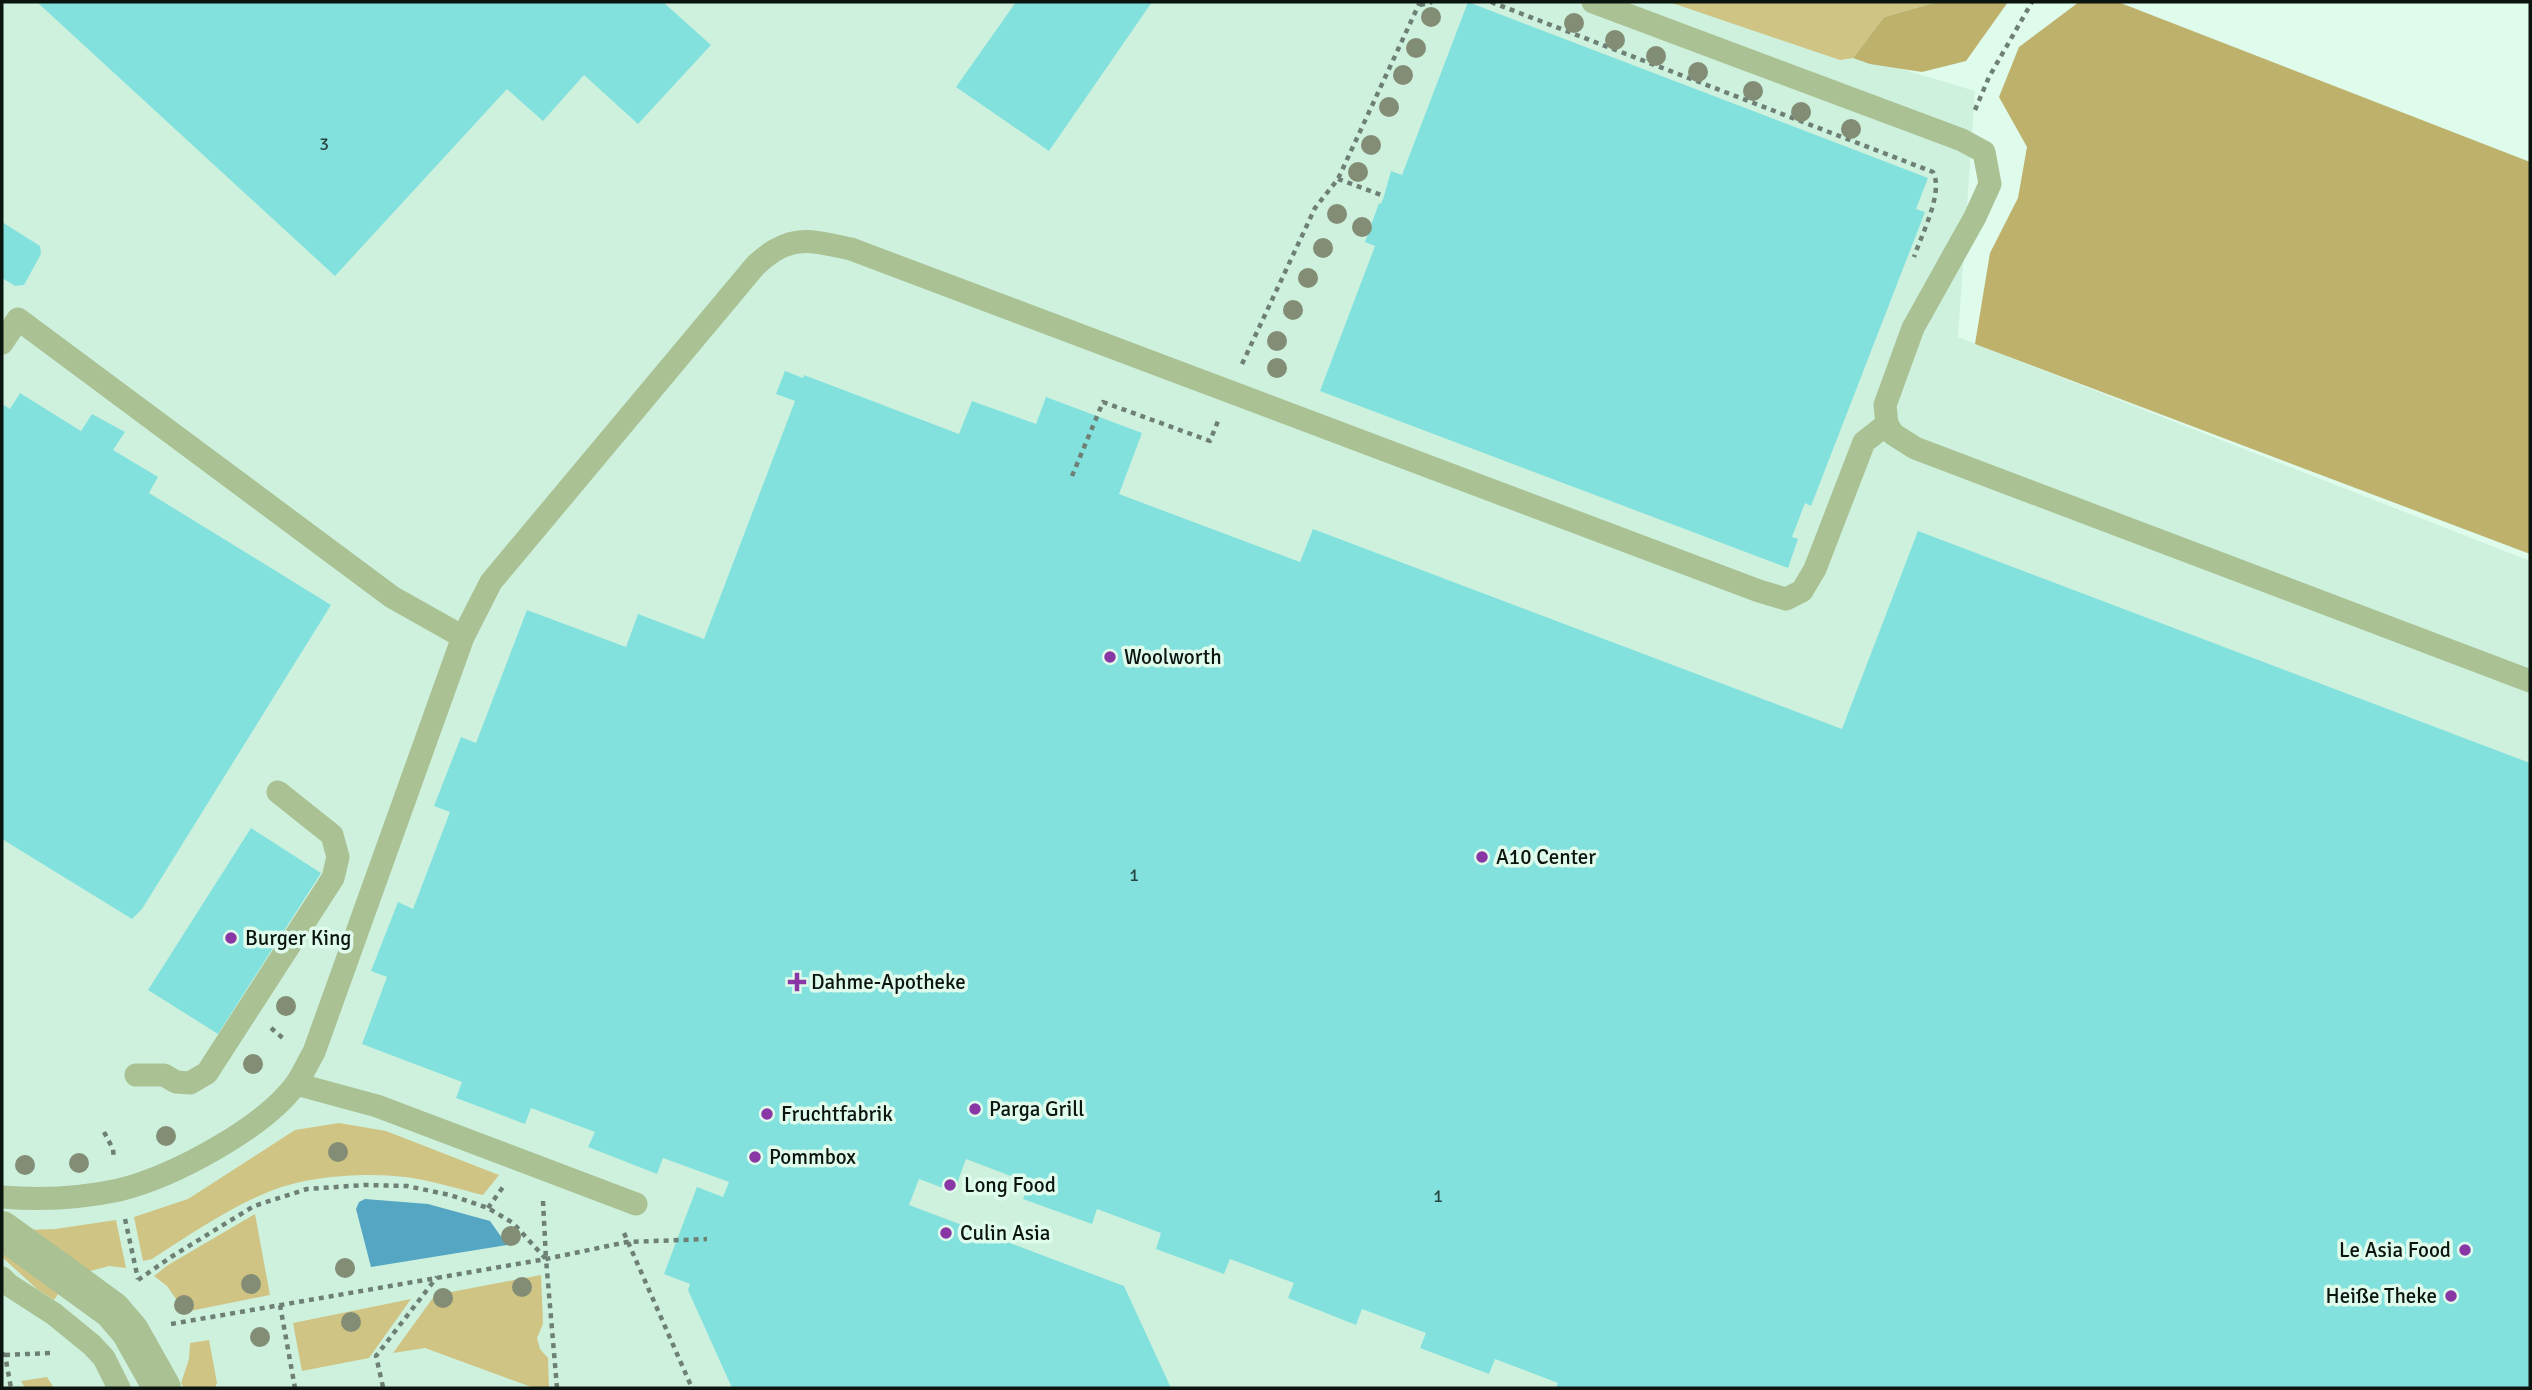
<svg xmlns="http://www.w3.org/2000/svg" width="2532" height="1390" font-family="Signika,sans-serif">
  <rect width="100%" height="100%" fill="#dffbec"/>
  <path fill="#cef1de" d="M2,2h1675l298,89 -17,246 572,224v827h-2528z"/>
  <path fill="#cfc484" d="M1669,2h268l-53,15 -31,41 -13,2z
    M339,1123l47,8 113,44 -16,20c-25,-6 -52,-15 -78,-18 -39,-5 -96,-1 -132,13 -43,17 -82,44 -121,69l-9,2 -9,-44 54,-18 107,-69z
    M255,1214l15,81 -85,17 -18,-26 -13,-10 14,-11z
    M116,1220l10,48 -17,-2 -22,6 -63,-42 31,-1z
    M7,1251l56,36 -9,13 -17,-11 -35,-32z
    M541,1275l2,49 -6,14 3,11 8,9 1,30h-15l-109,-40 -32,5 42,-58z
    M411,1299l-42,59 -67,13 -9,-48z
    M209,1340l8,43 -2,5h-31l-3,-5 8,-24 1,-16z
    M47,1377l7,11h-29l-4,-7z"/>
  <path fill="#bdb16c" d="M1937,2h71l-42,59 -44,11 -52,-8 -17,-6 31,-41z
    M2079,2h39l412,160v392l-555,-210 15,-91 28,-55 9,-51 -28,-50 20,-50z"/>
  <path fill="#54a6c3" d="M365,1199l63,5 62,17 17,24 -136,22 -15,-58 3,-7z"/>
  <path fill="#83e1dd" d="M39,2h624l48,43 -73,79 -54,-49 -41,46 -36,-32 -172,187 -297,-273z
    M1016,2h136l-103,149 -93,-64z
    M1468,2l460,176 -12,31 9,3 -114,294 -6,-3 -13,34 6,2 -10,29 -468,-177 55,-145 -10,-4 14,-39 2,1 3,-8 7,-25 11,4z
    M2,222l38,24 1,8 -17,31 -9,1 -13,-8z
    M785,371l18,7 1,-3 155,59 13,-33 64,23 10,-27 96,36 -23,61 181,68 13,-33 529,200 76,-198 612,232v625h-974l2,-5 -63,-24 -6,15 -69,-26 6,-15 -64,-24 -6,16 -68,-27 6,-15 -64,-24 -6,15 -68,-25 5,-16 -64,-24 -5,15 -69,-25 6,-16 -63,-24 -12,33 -35,-13 -10,26 215,81 47,102h-439l-44,-98 2,-6 -26,-10 33,-87 26,10 6,-15 -66,-24 -6,16 -69,-27 7,-15 -64,-24 -6,16 -69,-26 6,-16 -100,-38 25,-67 -16,-6 27,-69 15,7 37,-97 -16,-6 27,-69 15,6 51,-133 99,37 12,-33 66,25 91,-238 -19,-7z
    M20,393l61,38 11,-17 33,18 -12,18 45,27 -9,16 182,112 -189,304 -10,10 -130,-80v-435l8,5z
    M251,828l70,45 -103,161 -70,-44z"/>
  <g fill="none" stroke-linecap="round" stroke-linejoin="round">
    <path stroke="#6e8076" stroke-width="4.5" stroke-dasharray="5 5" stroke-linecap="butt" d="M1491,2l442,170c11,20 -12,64 -19,85
      M1420,5l12,-3
      M1975,110l14,-33 43,-75
      M1338,179l46,17
      M1242,364l73,-156 23,-29 82,-177
      M1072,476l31,-74 107,39 8,-20
      M271,1028l14,12
      M104,1132l9,17 1,10
      M543,1201l3,58
      M488,1208l15,-21
      M125,1219l13,60
      M624,1233l68,155
      M138,1280l33,-23 83,-51 53,-17 57,-4 43,1 43,9 38,13 25,15 33,36 11,129
      M280,1305l15,83
      M171,1324l375,-65 81,-17 80,-3
      M2,1354l3,1 6,33
      M5,1355l45,-2
      M383,1387l-7,-31 61,-79"/>
    <path stroke="#a9c193" stroke-width="23" d="M1593,2l369,138 22,12 6,32 -15,33 -62,111 -28,77 2,19 6,10 22,14 615,233
      M2,343l16,-24 374,278 71,40
      M136,1075h28l12,7 14,1 17,-10 126,-195 5,-21 -6,-22 -54,-43
      M296,1084l81,22 259,98
      M2,1197c37,3 80,1 117,-7 53,-13 144,-61 177,-106 7,-10 12,-22 18,-32l149,-415 28,-55 264,-316c34,-33 54,-26 96,-17l908,342 27,8 16,-8 13,-22 49,-127 23,-18
      M2,1278l7,7 45,29 38,31 12,13 15,30"/>
    <path stroke="#a9c193" stroke-width="38" d="M2,1230l110,80 18,21 32,57"/>
  </g>
  <g fill="#838d75">
    <circle cx="1431" cy="17" r="10"/>
    <circle cx="1574" cy="23" r="10"/>
    <circle cx="1615" cy="40" r="10"/>
    <circle cx="1416" cy="48" r="10"/>
    <circle cx="1656" cy="56" r="10"/>
    <circle cx="1698" cy="72" r="10"/>
    <circle cx="1403" cy="75" r="10"/>
    <circle cx="1753" cy="91" r="10"/>
    <circle cx="1389" cy="107" r="10"/>
    <circle cx="1801" cy="112" r="10"/>
    <circle cx="1851" cy="129" r="10"/>
    <circle cx="1371" cy="145" r="10"/>
    <circle cx="1358" cy="172" r="10"/>
    <circle cx="1337" cy="214" r="10"/>
    <circle cx="1362" cy="227" r="10"/>
    <circle cx="1323" cy="248" r="10"/>
    <circle cx="1308" cy="278" r="10"/>
    <circle cx="1293" cy="310" r="10"/>
    <circle cx="1277" cy="341" r="10"/>
    <circle cx="1277" cy="368" r="10"/>
    <circle cx="286" cy="1006" r="10"/>
    <circle cx="253" cy="1064" r="10"/>
    <circle cx="166" cy="1136" r="10"/>
    <circle cx="338" cy="1152" r="10"/>
    <circle cx="79" cy="1163" r="10"/>
    <circle cx="25" cy="1165" r="10"/>
    <circle cx="511" cy="1236" r="10"/>
    <circle cx="345" cy="1268" r="10"/>
    <circle cx="251" cy="1284" r="10"/>
    <circle cx="522" cy="1287" r="10"/>
    <circle cx="443" cy="1298" r="10"/>
    <circle cx="184" cy="1305" r="10"/>
    <circle cx="351" cy="1322" r="10"/>
    <circle cx="260" cy="1337" r="10"/>
  </g>
  <g fill="#8a37a6" stroke="#dffbec" stroke-width="2.5">
    <circle cx="1110" cy="657" r="7"/>
    <circle cx="1482" cy="857" r="7"/>
    <circle cx="231" cy="938" r="7"/>
    <path d="M793.5 971.5h7v7h7v7h-7v7h-7v-7h-7v-7h7z"/>
    <circle cx="975" cy="1109" r="7"/>
    <circle cx="767" cy="1114" r="7"/>
    <circle cx="755" cy="1157" r="7"/>
    <circle cx="950" cy="1185" r="7"/>
    <circle cx="946" cy="1233" r="7"/>
    <circle cx="2465" cy="1250" r="7"/>
    <circle cx="2451" cy="1296" r="7"/>
  </g>
  <g text-anchor="middle" stroke-width="7" stroke-linejoin="round" paint-order="stroke">
    <g font-size="18" fill="#294742">
      <text x="324" y="150">3</text>
      <text x="1134" y="881">1</text>
      <text x="1438" y="1202">1</text>
    </g>
    <g font-size="21" fill="#0b140f" stroke="#dffbec" text-anchor="start">
      <text x="1124" y="664">Woolworth</text>
      <text x="1496" y="864">A10 Center</text>
      <text x="245" y="945">Burger King</text>
      <text x="811" y="989">Dahme-Apotheke</text>
      <text x="989" y="1116">Parga Grill</text>
      <text x="781" y="1121">Fruchtfabrik</text>
      <text x="769" y="1164">Pommbox</text>
      <text x="964" y="1192">Long Food</text>
      <text x="960" y="1240">Culin Asia</text>
      <text x="2451" y="1257" text-anchor="end">Le Asia Food</text>
      <text x="2437" y="1303" text-anchor="end">Heiße Theke</text>
    </g>
  </g>
  <rect width="2532" height="1390" fill="none" stroke="#0b140f" stroke-width="7"/>
</svg>
